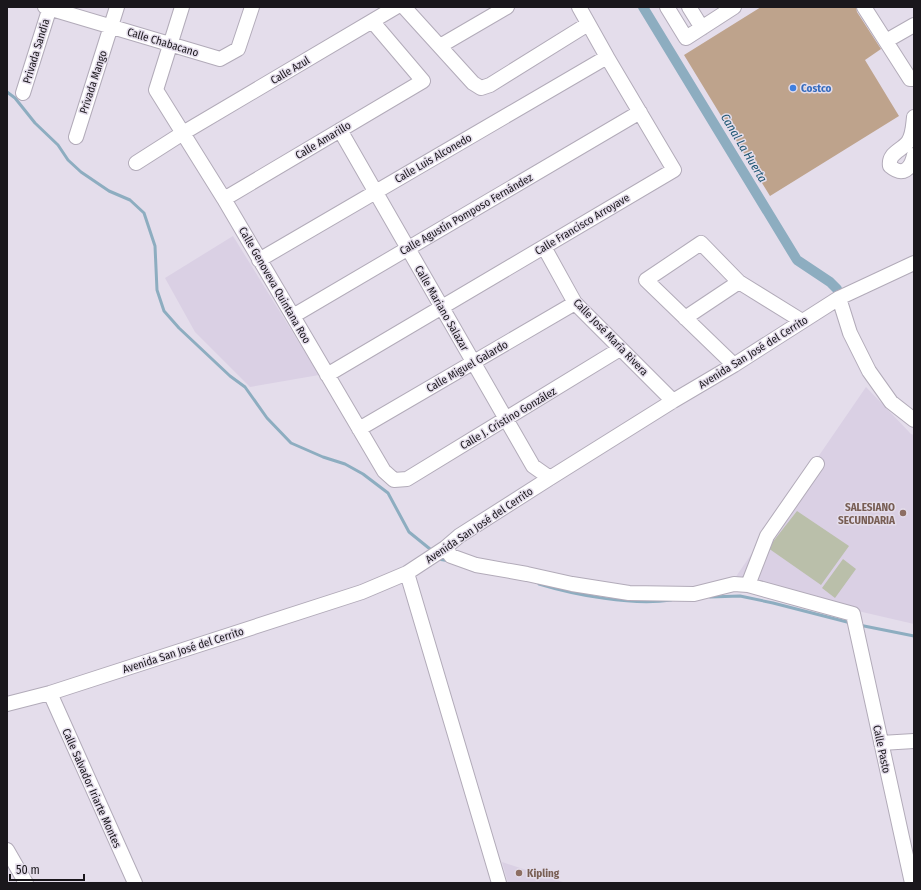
<svg xmlns="http://www.w3.org/2000/svg" width="921" height="890" font-family="'Fira Sans Condensed',sans-serif">
  <rect width="100%" height="100%" fill="#e4ddeb"/>
  <path fill="#dad0e4" d="M233,236l86,139 -69,12 -55,-55 -30,-54z
    M866,387l45,47 3,1v189l-69,-16 -110,-30z
    M502,862l64,21h-58z"/>
  <path fill="#babfaa" d="M797,511l52,35 -28,39 -53,-37z
    M843,559l13,10 -21,29 -13,-10z"/>
  <g fill="none" stroke-linecap="round" stroke-linejoin="round">
    <path stroke="#8dadc0" stroke-width="3" d="M7,92l8,6 20,25 23,22 10,15 13,12 28,19 21,9 14,13 11,33 2,44 7,21 15,17 51,48 15,11 22,31 24,25 32,14 22,7 18,10 25,19 21,39 21,17
      M438,559l12,2
      M539,584c36,11 94,22 132,16
      M710,597l30,-1 33,7 78,20
      M859,625l55,11"/>
    <path stroke="#8dadc0" stroke-width="10" d="M643,7l154,253 33,22 7,7"/>
  </g>
  <path fill="#bea38c" d="M761,7h95l1,5 24,37 -16,11 34,56 -129,80 -86,-141z"/>
  <g fill="none" stroke-linecap="round" stroke-linejoin="round">
    <defs>
      <path id="minor" d="M45,7l175,52 18,-10 14,-42
        M182,7l-26,83 68,109 160,272 10,9 13,-1 213,-130
        M404,7l69,76 8,5 9,-3 98,-61
        M667,7l19,31 48,-31
        M689,7l13,21
        M864,7l46,72h4
        M886,41l28,-16
        M440,46l67,-39
        M23,93l27,-86
        M914,117c-1,8 -1,18 -6,25 -7,9 -20,11 -18,24 13,11 21,3 24,-11
        M340,130l193,336 17,12
        M76,137l41,-130
        M136,163l47,-30 213,-126
        M224,199l199,-118 -51,-60
        M544,247l31,56 98,98
        M259,260l348,-203
        M839,298l11,35 19,38 22,31 23,18
        M293,316l347,-204
        M685,318l54,-36
        M734,365l-88,-85 55,-37 38,39 63,39
        M327,375l347,-205 -67,-113 -28,-50
        M359,429l216,-126
        M445,548l6,8 25,9 51,9 45,10 57,9 65,1 40,-10 14,1 105,29 59,269
        M407,573l92,310
        M748,585l19,-49 50,-72
        M50,693l85,190
        M7,704l43,-11 312,-101 45,-19 38,-25 14,-12 91,-58 123,-77 61,-36 105,-67 75,-35
        M881,743l33,-2
        M7,850l19,33"/>
    </defs>
    <use href="#minor" stroke="#b2abb9" stroke-width="16"/>
    <use href="#minor" stroke="#fff" stroke-width="14"/>
  </g>
  <circle fill="#3f7fe0" stroke="#e4ddeb" stroke-width="1.5" cx="793" cy="88" r="4"/>
  <g fill="#8d6e63" stroke="#e4ddeb" stroke-width="1.5">
    <circle cx="903" cy="513" r="4"/>
    <circle cx="519" cy="873" r="4"/>
  </g>
  <g text-anchor="middle" stroke-width="3" stroke-linejoin="round" paint-order="stroke">
    <g font-size="11" fill="#1a171c" stroke="#e4ddeb">
      <text transform="translate(163 42) rotate(17)" y="4">Calle Chabacano</text>
      <text transform="translate(36 51) rotate(-73)" y="4">Privada Sandía</text>
      <text transform="translate(290 70) rotate(-31)" y="4">Calle Azul</text>
      <text transform="translate(93 82) rotate(-72)" y="4">Privada Mango</text>
      <text transform="translate(323 140) rotate(-31)" y="4">Calle Amarillo</text>
      <text transform="translate(433 158) rotate(-30)" y="4">Calle Luis Alconedo</text>
      <text transform="translate(466 214) rotate(-30)" y="4">Calle Agustín Pomposo Fernández</text>
      <text transform="translate(582 224) rotate(-31)" y="4">Calle Francisco Arroyave</text>
      <text transform="translate(275 285) rotate(60)" y="4">Calle Genoveva Quintana Roo</text>
      <text transform="translate(442 308) rotate(60)" y="4">Calle Mariano Salazar</text>
      <text transform="translate(611 337) rotate(46)" y="4">Calle José María Rivera</text>
      <text transform="translate(753 352) rotate(-32)" y="4">Avenida San José del Cerrito</text>
      <text transform="translate(467 366) rotate(-30)" y="4">Calle Miguel Galardo</text>
      <text transform="translate(508 418) rotate(-31)" y="4">Calle J. Cristino González</text>
      <text transform="translate(479 525) rotate(-34)" y="4">Avenida San José del Cerrito</text>
      <text transform="translate(183 650) rotate(-18)" y="4">Avenida San José del Cerrito</text>
      <text transform="translate(882 749) rotate(78)" y="4">Calle Pasto</text>
      <text transform="translate(92 788) rotate(66)" y="4">Calle Salvador Iriarte Montes</text>
    </g>
    <g font-size="11" font-weight="bold" fill="#366cbe" stroke="#e4ddeb" text-anchor="start">
      <text x="801" y="92">Costco</text>
    </g>
    <g font-size="11" font-weight="bold" fill="#785e54" stroke="#e4ddeb" text-anchor="end">
      <text x="895" y="511">SALESIANO<tspan x="895" dy="13">SECUNDARIA</tspan></text>
      <text x="527" y="877" text-anchor="start">Kipling</text>
    </g>
    <g font-size="12" font-style="italic" fill="#205875" stroke="#e4ddeb">
      <text transform="translate(744 148) rotate(59)" y="4">Canal La Huerta</text>
    </g>
  </g>
  <rect width="921" height="890" fill="none" stroke="#1a171c" stroke-width="16"/>
  <path d="M10 874v6h74v-6" fill="none" stroke="#1a171c" stroke-width="2"/>
  <text x="16" y="874" font-size="12" fill="#1a171c" stroke="#e4ddeb" stroke-width="3" paint-order="stroke">50 m</text>
</svg>
